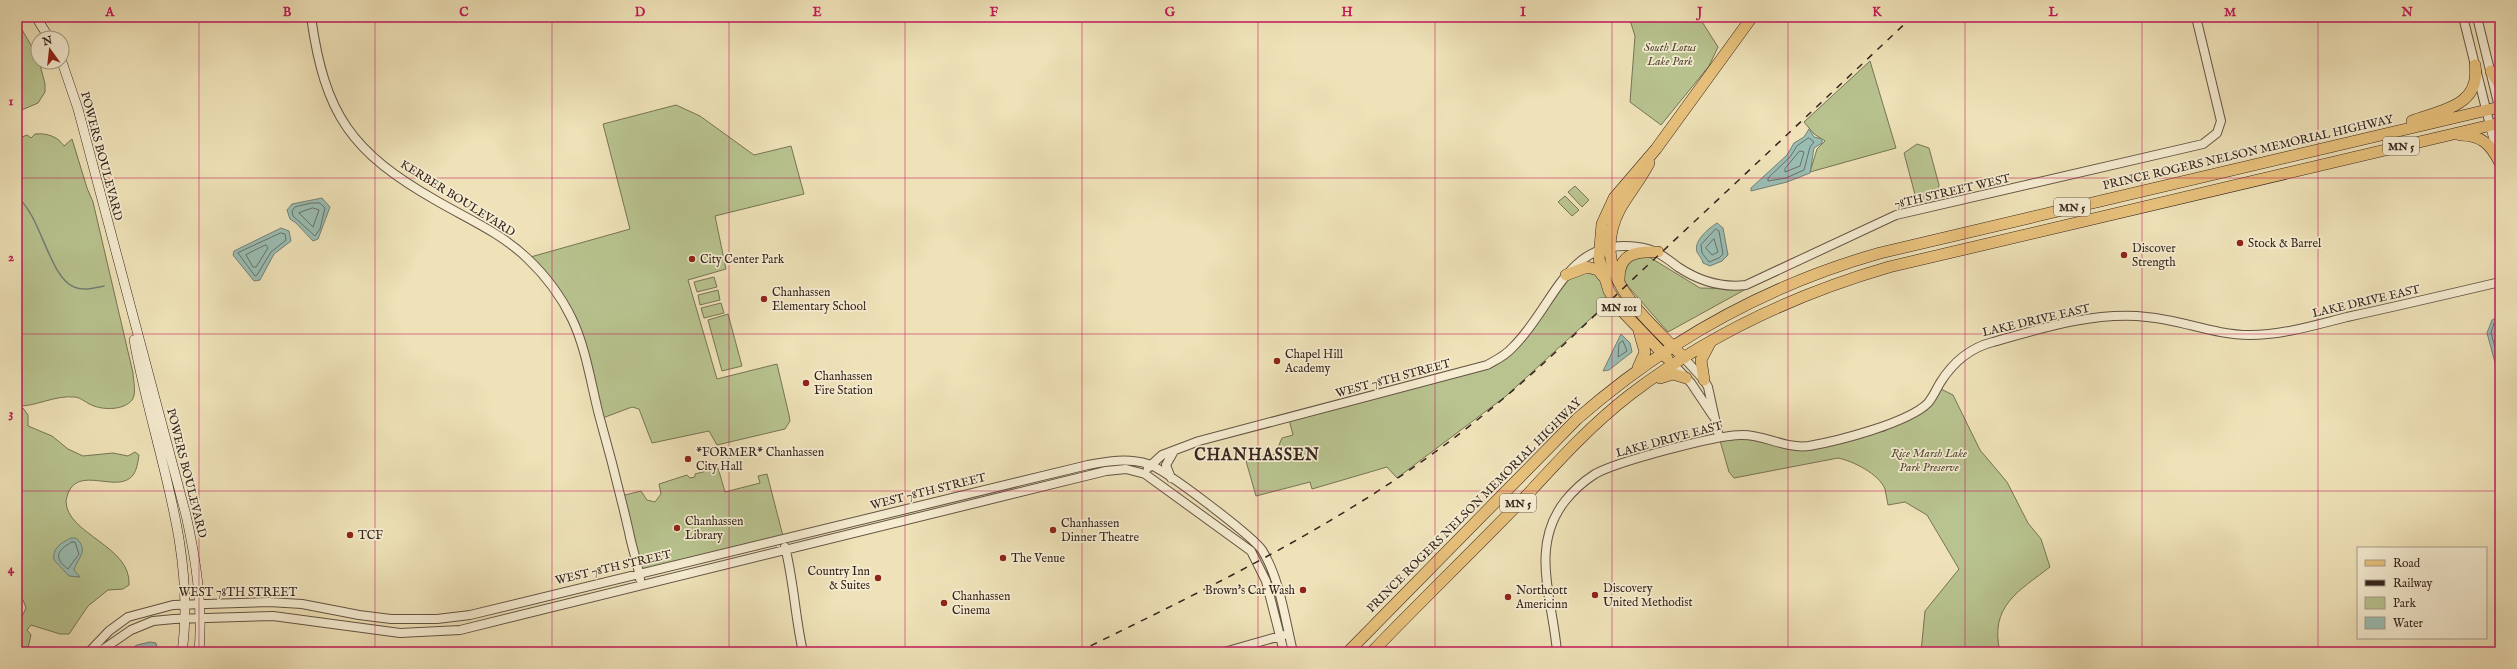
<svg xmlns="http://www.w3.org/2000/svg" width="2517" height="669" font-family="'IM FELL English',serif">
  <rect width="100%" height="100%" fill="#efe2b8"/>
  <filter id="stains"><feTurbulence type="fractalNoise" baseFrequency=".005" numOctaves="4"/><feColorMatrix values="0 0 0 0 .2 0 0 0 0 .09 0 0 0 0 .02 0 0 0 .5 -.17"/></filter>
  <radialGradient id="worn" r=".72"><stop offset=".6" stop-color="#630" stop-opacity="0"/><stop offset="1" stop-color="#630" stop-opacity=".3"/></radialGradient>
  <path fill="#b8c38f" stroke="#767456" d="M17,17h4v11l17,29 7,27v8l-7,11 -21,9z
    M1629,17h70l19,30 -9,19 -48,59 -31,-23 5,-66z
    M1870,61l26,87 -86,24 7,-23 8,-8 -11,-7 -10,-12z
    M676,105l24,11 54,39 37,-9 13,48 -89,22 11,53 -38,11 29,99 60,-15 12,51 1,6 -5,8 -68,16 -8,-14 -57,12 -13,-34 -7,-2 -32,12 -26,-92 -20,-39 -27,-30 103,-29 -27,-105z
    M35,134c12,-1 22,2 29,12l8,-7 15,49 6,14 40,171c0,7 4,20 -1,27 -8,10 -27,10 -38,6 -7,-2 -13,-9 -20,-9 -19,-2 -39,10 -57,9v-267l10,-4 4,3z
    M1917,144l12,4 10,37 -4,17 -17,4 -14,-53z
    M1575,186l14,14 -7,7 -14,-15z
    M1565,196l14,14 -7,6 -14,-14z
    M1646,255l54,33 46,1 -78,43 -43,-49 -2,-14 5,-12z
    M1591,267l22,31 -107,98 -109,82 -10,-11 -75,22 -2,-7 -54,14 -10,-35 29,-7 7,-16 11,-3 -4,-16 198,-54 26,-17 53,-73z
    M714,277l3,10 -20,5 -3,-10z
    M718,290l2,10 -20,5 -2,-10z
    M721,303l3,10 -20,5 -3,-10z
    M728,314l14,52 -20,5 -14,-51z
    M1941,389l12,6 27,55 27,32 21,41 13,16 9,28c-31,24 -61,39 -50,85h-79l4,-41 34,-42 -32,-54 -22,-13 -17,3c-1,-5 -2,-11 -3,-16 -6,-15 -32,-28 -47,-31l-104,20 -5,-6 -10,-35 41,1 24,7 42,-4 59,-10z
    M23,408l5,7v11l24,10 16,13 15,7 30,-3 15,3 7,-4 4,3c-1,6 -2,15 -6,20 -16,21 -60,-15 -67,26 0,33 66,45 63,84l-6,4 -15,1 -20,16 -19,28h-9l-29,-9 -4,5 4,5 -4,17h-10v-25l9,-19 -3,-8 -6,-4v-164l3,-5v-17z
    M718,468l7,24 35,-9 -2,-7 9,-2 17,66 -145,35 -18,-79 20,-5 6,9 8,2 6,-8 -2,-10 28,-9 3,3 5,-1v-3z"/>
  <path fill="#9abdb3" stroke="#728077" d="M1809,129l5,8 8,2v4l-8,5 -4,25 -23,9 -36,9v-3l36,-33 7,-12 10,-6z
    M322,198l8,9 -12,32 -5,2 -17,-18 -6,-4 -3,-9 5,-6z
    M1717,223l6,5 5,27 -6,6 -12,5 -7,-3c-1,-5 -4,-7 -6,-11 -4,-11 12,-24 20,-29z
    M281,228l8,3 2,10 -17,13 -14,26 -6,1 -21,-26 1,-4z
    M2500,316v65l-13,-48 5,-13z
    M1621,334l9,9 2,9 -23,18 -6,1z
    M71,538h5c14,13 1,20 -2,32l6,7 -11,-1 -15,-16c-2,-12 7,-17 17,-22z
    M150,642l6,1 2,9h-33l12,-7z"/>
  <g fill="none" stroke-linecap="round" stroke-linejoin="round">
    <path stroke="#687068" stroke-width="1" d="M1809,138l5,4 -4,5 -6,23 -18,8 -18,3v-3l22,-21 7,-11z
      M1800,151l4,1 -4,14 -15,6v-3z
      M312,203h8l5,5 -5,21 -5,7 -22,-20 -1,-5 3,-4z
      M313,208l6,2 -6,17 -14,-14z
      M1716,229l3,2 4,23 -4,4 -10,4 -7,-9 -1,-8z
      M281,233l4,1 1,6 -15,12 -14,23 -2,1 -17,-23z
      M1714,239l4,13 -6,3 -6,-7z
      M266,245l2,3 -12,19h-3l-7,-12z
      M2500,320l-6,3 -3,10 9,33
      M1623,341l4,10 -9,6 1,-13z
      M72,542h3l4,12 -11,15c-15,-11 -11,-19 4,-27z"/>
    <path stroke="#728077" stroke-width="1.5" d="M17,197c24,18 32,80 57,90 9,4 20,1 30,-1"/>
    <defs>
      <path id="tertiary" d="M311,17c14,98 40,135 126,184 31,18 64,32 90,57 18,17 34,38 45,61 14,29 19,65 27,96 11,39 21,78 30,117 3,16 9,32 11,47
        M2463,17l27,108
        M2477,17l22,90
        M1684,358l20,22 4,7 11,50
        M1673,364l18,19 22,33
        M1148,468l14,-13 37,-14 288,-76c9,-5 18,-9 25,-17 42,-40 54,-112 126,-101 17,2 27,10 40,20 21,14 43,21 68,18l150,-70 307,-71 14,-11 4,-12 -25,-104
        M1171,478l-5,-13 8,-14
        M785,547c9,35 10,70 18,105
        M89,652l20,-21 19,-14 45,-12 96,-3 33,2 57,11 32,4h46l33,-4 618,-150c20,-4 40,-7 60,-1 17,5 104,72 114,86 18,29 23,69 31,102
        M99,652l32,-22 22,-9 21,-2 99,-3 127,17 60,-3 646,-159 20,-2 19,5 106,77 15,30 18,71
        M1224,652l60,-17
        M1557,652c-4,-52 -28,-105 8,-151 8,-10 19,-20 30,-27 21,-12 121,-39 146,-39 23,-1 43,14 68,11 29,-5 99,-23 119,-43 5,-6 8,-13 12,-20 13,-21 29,-35 53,-41 49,-14 104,-31 154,-25 35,3 67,18 103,18 33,0 65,-10 97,-18 51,-11 102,-23 153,-35"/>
      <path id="secondary" d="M36,17l13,21
        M62,62l16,47 108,406c10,45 17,90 13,137
        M2490,125l9,32
        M134,340c18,103 63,206 48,312"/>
      <path id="primary" d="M2491,71l9,14
        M2412,121c30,-11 69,-15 63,-56
        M2460,135c22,0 31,10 40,28
        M1649,163c-8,16 -20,30 -29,46 -34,65 25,107 64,149
        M1566,275l21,-8 11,3 5,6
        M1619,282c-1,-28 15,-31 39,-30
        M1667,358l-44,-46 -14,-21 -10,-32 3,-35 12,-26 42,-49 96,-132
        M1638,368l7,-16 -6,-21
        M1660,378l13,-4 13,4
        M1704,380l-3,-20 9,-17
        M1348,652l229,-233c89,-78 190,-134 303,-166l620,-146
        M1372,652c51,-53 104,-104 155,-157 33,-36 65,-71 104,-101 77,-59 165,-100 258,-127l611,-144"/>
    </defs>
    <use href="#tertiary" stroke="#645444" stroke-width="10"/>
    <use href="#secondary" stroke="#35241e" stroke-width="10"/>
    <use href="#primary" stroke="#35241e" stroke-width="12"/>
    <use href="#tertiary" stroke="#f5ecd1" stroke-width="8"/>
    <use href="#secondary" stroke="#f5ecd1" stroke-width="9"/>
    <use href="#primary" stroke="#e8c17c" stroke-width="11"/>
    <path stroke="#35241e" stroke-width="1.5" stroke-dasharray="7 7" stroke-linecap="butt" d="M1078,652c137,-67 274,-133 394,-228 63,-49 119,-106 177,-160 88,-82 176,-165 263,-247"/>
  </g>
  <path fill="none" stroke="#c2185b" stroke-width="1" stroke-opacity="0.55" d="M199,17v635M375,17v635M552,17v635M729,17v635M905,17v635M1082,17v635M1258,17v635M1435,17v635M1612,17v635M1788,17v635M1965,17v635M2142,17v635M2318,17v635M17,178h2483M17,334h2483M17,491h2483"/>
  <g fill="#8f2418" stroke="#f5ecd1" stroke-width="1.5">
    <circle cx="2240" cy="243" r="4"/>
    <circle cx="2124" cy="255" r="4"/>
    <circle cx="692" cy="259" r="4"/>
    <circle cx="764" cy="299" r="4"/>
    <circle cx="1277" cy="361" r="4"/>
    <circle cx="806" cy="383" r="4"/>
    <circle cx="688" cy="459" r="4"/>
    <circle cx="677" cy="528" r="4"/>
    <circle cx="1053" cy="530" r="4"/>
    <circle cx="350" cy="535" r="4"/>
    <circle cx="1003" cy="558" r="4"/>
    <circle cx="878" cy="578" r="4"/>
    <circle cx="1303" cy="590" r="4"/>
    <circle cx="1595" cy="595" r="4"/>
    <circle cx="1508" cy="597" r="4"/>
    <circle cx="944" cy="603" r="4"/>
  </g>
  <g text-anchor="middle" stroke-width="3.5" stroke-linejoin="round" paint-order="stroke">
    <g fill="#f5ecd1" stroke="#6f6054" stroke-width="1">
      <rect x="2383" y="137" width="36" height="18" rx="3"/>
      <rect x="2054" y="198" width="36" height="18" rx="3"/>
      <rect x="1597" y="298" width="44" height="18" rx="3"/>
      <rect x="1500" y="494" width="36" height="18" rx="3"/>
    </g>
    <g font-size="11" font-weight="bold" fill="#35241e">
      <text x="2401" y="150">MN 5</text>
      <text x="2072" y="211">MN 5</text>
      <text x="1619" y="311">MN 101</text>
      <text x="1518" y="507">MN 5</text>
    </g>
    <g font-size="12" font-style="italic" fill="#564c3a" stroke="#f5ecd1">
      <text x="1670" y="51">South Lotus<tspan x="1670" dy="14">Lake Park</tspan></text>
      <text x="1929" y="457">Rice Marsh Lake<tspan x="1929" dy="14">Park Preserve</tspan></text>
    </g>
    <g font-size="12" fill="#35241e" stroke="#f5ecd1">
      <text transform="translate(2248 152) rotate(-13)" y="4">PRINCE ROGERS NELSON MEMORIAL HIGHWAY</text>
      <text transform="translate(102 156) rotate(75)" y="4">POWERS BOULEVARD</text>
      <text transform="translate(1952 191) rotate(-13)" y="4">78TH STREET WEST</text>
      <text transform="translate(458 198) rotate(32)" y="4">KERBER BOULEVARD</text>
      <text transform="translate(2366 301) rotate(-13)" y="4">LAKE DRIVE EAST</text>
      <text transform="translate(2036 320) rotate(-13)" y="4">LAKE DRIVE EAST</text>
      <text transform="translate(1393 378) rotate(-15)" y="4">WEST 78TH STREET</text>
      <text transform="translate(1669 439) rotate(-15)" y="4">LAKE DRIVE EAST</text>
      <text transform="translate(187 473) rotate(76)" y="4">POWERS BOULEVARD</text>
      <text transform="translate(928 491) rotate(-14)" y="4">WEST 78TH STREET</text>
      <text transform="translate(1474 505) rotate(-45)" y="4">PRINCE ROGERS NELSON MEMORIAL HIGHWAY</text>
      <text transform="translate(613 567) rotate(-13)" y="4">WEST 78TH STREET</text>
      <text x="238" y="596">WEST 78TH STREET</text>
    </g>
    <g font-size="12" fill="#35241e" stroke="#f5ecd1" text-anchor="start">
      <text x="2248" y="247">Stock &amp; Barrel</text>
      <text x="2132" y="252">Discover<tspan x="2132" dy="14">Strength</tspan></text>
      <text x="700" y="263">City Center Park</text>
      <text x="772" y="296">Chanhassen<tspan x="772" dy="14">Elementary School</tspan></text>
      <text x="1285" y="358">Chapel Hill<tspan x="1285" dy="14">Academy</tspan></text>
      <text x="814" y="380">Chanhassen<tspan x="814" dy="14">Fire Station</tspan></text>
      <text x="696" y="456">*FORMER* Chanhassen<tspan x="696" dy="14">City Hall</tspan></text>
      <text x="685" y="525">Chanhassen<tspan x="685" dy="14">Library</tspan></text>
      <text x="1061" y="527">Chanhassen<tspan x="1061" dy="14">Dinner Theatre</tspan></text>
      <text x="358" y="539">TCF</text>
      <text x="1011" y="562">The Venue</text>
      <text x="870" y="575" text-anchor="end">Country Inn<tspan x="870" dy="14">&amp; Suites</tspan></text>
      <text x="1603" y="592">Discovery<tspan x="1603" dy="14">United Methodist</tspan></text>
      <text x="1295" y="594" text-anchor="end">Brown's Car Wash</text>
      <text x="1516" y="594">Northcott<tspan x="1516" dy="14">Americinn</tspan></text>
      <text x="952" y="600">Chanhassen<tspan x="952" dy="14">Cinema</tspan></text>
    </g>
    <g font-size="16" font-weight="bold" letter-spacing="1" fill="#35241e" stroke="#f5ecd1">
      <text x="1257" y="460">CHANHASSEN</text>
    </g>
  </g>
  <rect width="2517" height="669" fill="none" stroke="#efe2b8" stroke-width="44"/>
  <rect x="2357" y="547" width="130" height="92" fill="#f5ecd1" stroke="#a89c89"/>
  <rect x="2365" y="560" width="20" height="6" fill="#e8c17c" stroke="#a89c89"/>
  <text x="2393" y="567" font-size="12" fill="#35241e">Road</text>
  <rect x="2365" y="580" width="20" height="6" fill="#35241e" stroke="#a89c89"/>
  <text x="2393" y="587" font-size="12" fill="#35241e">Railway</text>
  <rect x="2365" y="597" width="20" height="12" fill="#b8c38f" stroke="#a89c89"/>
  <text x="2393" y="607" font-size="12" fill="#35241e">Park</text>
  <rect x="2365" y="617" width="20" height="12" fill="#9abdb3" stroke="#a89c89"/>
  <text x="2393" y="627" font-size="12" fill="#35241e">Water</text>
  <g transform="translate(50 50) rotate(345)"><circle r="19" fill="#f5ecd1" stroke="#a89c89"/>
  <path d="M0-3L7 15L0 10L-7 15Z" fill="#8f2418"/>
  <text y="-6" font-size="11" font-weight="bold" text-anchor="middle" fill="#35241e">N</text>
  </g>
  <rect x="22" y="22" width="2473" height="625" fill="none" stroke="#c2185b" stroke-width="1.5"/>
  <g font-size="13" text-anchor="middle" font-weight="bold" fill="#c2185b">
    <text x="110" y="16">A</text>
    <text x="287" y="16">B</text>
    <text x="464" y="16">C</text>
    <text x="640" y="16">D</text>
    <text x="817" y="16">E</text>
    <text x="994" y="16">F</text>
    <text x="1170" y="16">G</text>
    <text x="1347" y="16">H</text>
    <text x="1523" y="16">I</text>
    <text x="1700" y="16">J</text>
    <text x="1877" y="16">K</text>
    <text x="2053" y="16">L</text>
    <text x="2230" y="16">M</text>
    <text x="2407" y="16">N</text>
    <text x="11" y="105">1</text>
    <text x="11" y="261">2</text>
    <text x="11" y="417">3</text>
    <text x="11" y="573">4</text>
  </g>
  <rect width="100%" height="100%" filter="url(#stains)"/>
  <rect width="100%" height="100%" fill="url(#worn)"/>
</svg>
